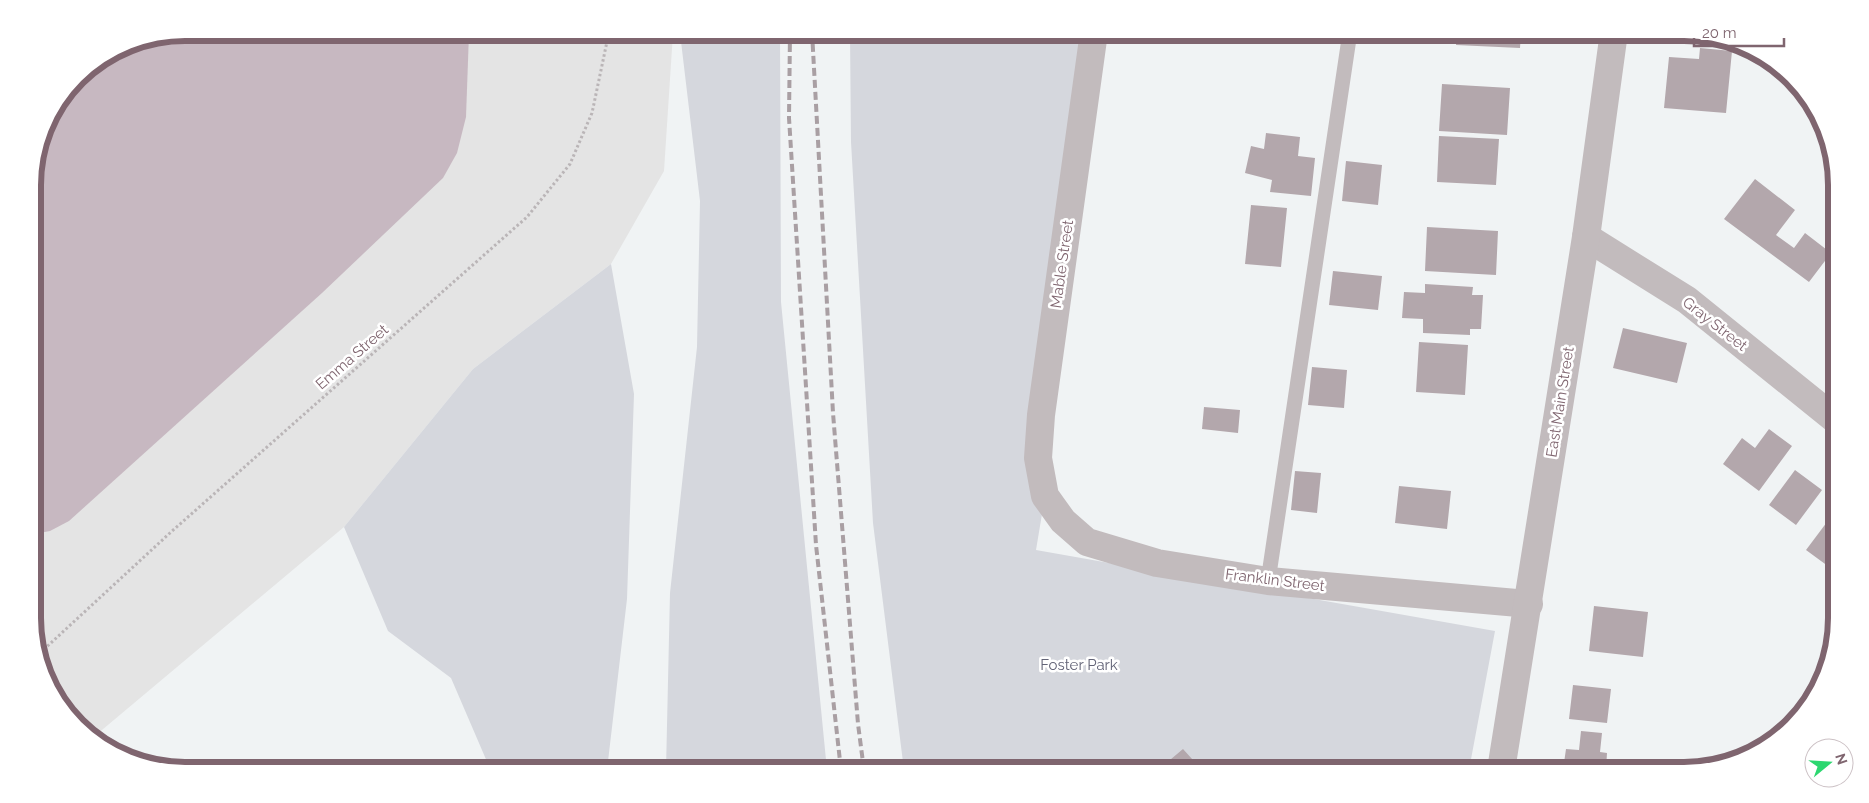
<svg xmlns="http://www.w3.org/2000/svg" width="1869" height="803" font-family="Raleway,sans-serif">
  <rect width="100%" height="100%" fill="#f0f3f4"/>
  <path fill="#e4e4e4" d="M185,33h488l-9,138 -53,93 -138,105 -129,158 -248,208 -32,-24 -30,-73 -1,-463 15,-57 36,-47 43,-27z"/>
  <path fill="#d5d7dd" d="M680,33h100l1,269 46,468h-161l4,-177 27,-246 3,-146z
    M850,33h244l-49,463 -9,54 459,81 -26,139h-565l-31,-247 -22,-381z
    M611,264l23,130 -7,205 -20,171h-120l1,-6 -37,-86 -63,-47 -44,-104 129,-158z"/>
  <path fill="#c7b8c1" d="M185,33h284l-3,84 -9,36 -14,25 -121,115 -253,228 -19,10 -16,3 -1,-359 15,-57 36,-47 43,-27z"/>
  <path fill="#b3a7ac" d="M1457,32h64l-1,16 -64,-3z
    M1700,48l32,3 -6,62 -62,-5 5,-51 30,2z
    M1442,84l68,4 -3,47 -68,-4z
    M1266,133l34,4 -2,19 17,2 -4,38 -41,-4 2,-12 -27,-7 6,-27 13,3z
    M1439,136l60,3 -3,46 -59,-3z
    M1346,161l36,4 -4,40 -36,-4z
    M1755,179l40,31 -19,25 18,13 11,-15 26,20 -22,29 -85,-63z
    M1251,205l36,3 -6,59 -36,-3z
    M1427,227l71,4 -2,44 -71,-4z
    M1333,271l49,5 -4,34 -49,-5z
    M1425,284l48,3 -1,8h11l-2,34h-11v6l-47,-2v-14l-21,-1 2,-26 21,1z
    M1623,328l64,15 -10,40 -64,-15z
    M1419,342l49,3 -3,50 -49,-3z
    M1312,367l35,3 -3,38 -36,-3z
    M1204,407l36,3 -2,23 -36,-4z
    M1769,429l23,17 -33,45 -36,-27 19,-26 13,10z
    M1795,470l27,20 -26,35 -27,-20z
    M1295,471l26,2 -4,40 -26,-3z
    M1399,486l52,5 -4,38 -52,-6z
    M1836,510v62l-30,-22z
    M1594,606l54,6 -5,45 -54,-6z
    M1573,685l38,4 -4,34 -38,-4z
    M1581,731l21,2 -2,19 7,1 -1,17h-43l3,-21 13,1z
    M1183,749l19,21h-44z"/>
  <g fill="none" stroke-linecap="round" stroke-linejoin="round">
    <path stroke="#bab5b7" stroke-width="3" stroke-dasharray="2.5 2.5" stroke-linecap="butt" d="M40,653l131,-121 356,-315 43,-53 22,-51 17,-81"/>
    <path stroke="#c2bbbd" stroke-width="15" d="M1268,581l82,-549"/>
    <path stroke="#c2bbbd" stroke-width="28" d="M1094,32l-53,383 -3,43 7,38 18,25 24,21 70,21 111,18 261,23
      M1586,237l101,63 149,120"/>
    <path stroke="#c2bbbd" stroke-width="28" d="M1501,770l85,-533 28,-205"/>
    <path stroke="#a99fa3" stroke-width="4" stroke-dasharray="8 4" stroke-linecap="butt" d="M790,32l-1,86 27,427 25,225
      M812,32l21,381 25,311 6,46"/>
  </g>
  <g text-anchor="middle" stroke-width="5" stroke-linejoin="round" paint-order="stroke">
    <g font-size="15" fill="#7f656f" stroke="#fff">
      <text transform="translate(1062 264) rotate(-82)" y="5">Mable Street</text>
      <text transform="translate(1715 324) rotate(38)" y="5">Gray Street</text>
      <text transform="translate(352 357) rotate(-41)" y="5">Emma Street</text>
      <text transform="translate(1560 402) rotate(-81)" y="5">East Main Street</text>
      <text transform="translate(1275 580) rotate(7)" y="5">Franklin Street</text>
    </g>
    <g font-size="15" fill="#636477" stroke="#fff">
      <text x="1079" y="670">Foster Park</text>
    </g>
  </g>
  <path d="M0 0H1869V803H0ZM185 41H1684A144 144 0 0 1 1828 185V618A144 144 0 0 1 1684 762H185A144 144 0 0 1 41 618V185A144 144 0 0 1 185 41Z" fill="#fff" fill-rule="evenodd"/>
  <path fill="none" stroke="#7f656f" stroke-width="6" d="M185 41H1684A144 144 0 0 1 1828 185V618A144 144 0 0 1 1684 762H185A144 144 0 0 1 41 618V185A144 144 0 0 1 185 41Z"/>
  <g transform="translate(1829 763) rotate(72)"><circle r="24" fill="#ffffff" stroke="#ccc1c5"/>
  <path d="M0-4L9 19L0 12L-9 19Z" fill="#2dd770"/>
  <text y="-8" font-size="14" font-weight="bold" text-anchor="middle" fill="#7f656f">N</text>
  </g>
  <path d="M1694 38v8h90v-8" fill="none" stroke="#7f656f" stroke-width="2.5"/>
  <text x="1702" y="38" font-size="15" fill="#7f656f" stroke="#ffffff" stroke-width="4" paint-order="stroke">20 m</text>
</svg>
